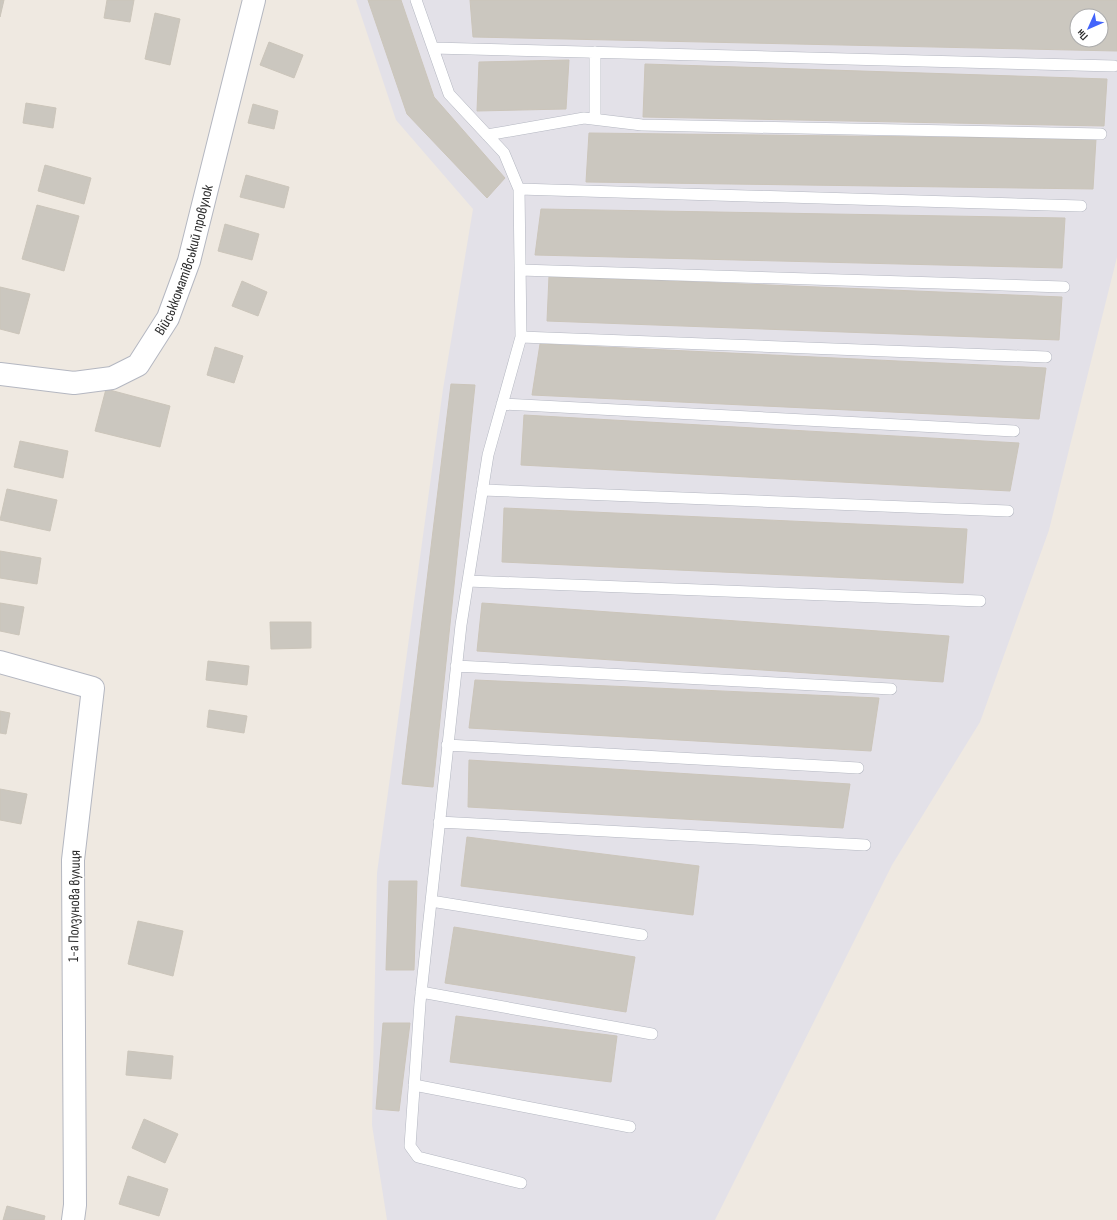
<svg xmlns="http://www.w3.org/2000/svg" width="1117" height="1220" font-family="'Sofia Sans Condensed',sans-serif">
  <rect width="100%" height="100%" fill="#efe9e1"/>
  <path fill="#e3e1e8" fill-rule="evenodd" d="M356,0h761v257l-68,273 -69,192 -88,143 -177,355h-328l-15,-95 5,-252 66,-484 30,-180 -77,-89zM1077,16h24v24h-24z"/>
  <path fill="#cbc7bf" stroke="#cbc5ba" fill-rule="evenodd" d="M0,0h4l-4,17z
    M107,0h27l-4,22 -26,-4z
    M368,0h33l33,97 71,81 -18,20 -80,-84z
    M470,0h647v51l-644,-14zM1077,16h24v24h-24z
    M155,13l25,6 -10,46 -25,-6z
    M269,42l34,13 -9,23 -34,-13z
    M569,60l-3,49 -89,2 2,-49z
    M645,64l462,15 -3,47 -461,-9z
    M26,103l30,5 -3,20 -30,-5z
    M253,104l25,7 -4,18 -26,-6z
    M589,133l507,6 -3,50 -507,-7z
    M45,165l46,13 -7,26 -46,-13z
    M246,175l43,12 -5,21 -44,-11z
    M37,205l42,11 -15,55 -42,-12z
    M541,209l524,9 -3,50 -527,-13z
    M225,224l34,10 -7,26 -34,-9z
    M549,276l513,21 -3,43 -512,-19z
    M242,281l25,11 -9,24 -26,-10z
    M0,287l30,7 -11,40 -19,-5z
    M540,344l506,24 -7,51 -507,-24z
    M215,347l28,9 -9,27 -27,-8z
    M451,384l24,1 -42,402 -31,-3z
    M106,389l64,17 -10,41 -65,-16z
    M524,415l495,28 -9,48 -489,-26z
    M20,441l48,10 -5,27 -49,-11z
    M7,489l50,11 -7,31 -50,-11z
    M504,508l463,21 -4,54 -461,-21z
    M0,551l41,7 -4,26 -37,-6z
    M0,603l24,4 -5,28 -19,-4z
    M482,603l467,33 -6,46 -466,-31z
    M270,622h41v26l-40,1z
    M208,661l41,5 -2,19 -41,-5z
    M475,680l404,18 -8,53 -402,-23z
    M209,710l38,6 -3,17 -37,-6z
    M0,711l10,2 -4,21 -6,-1z
    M469,760l381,24 -7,44 -375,-21z
    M0,789l27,5 -6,30 -21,-4z
    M467,837l232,29 -6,49 -232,-29z
    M389,881h28l-3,89h-28z
    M138,921l45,10 -10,45 -45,-12z
    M454,927l181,30 -9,55 -181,-29z
    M456,1016l161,20 -6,46 -161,-20z
    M383,1023h27l-11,88 -23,-2z
    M128,1051l45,5 -2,23 -45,-4z
    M144,1119l34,15 -13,29 -33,-15z
    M128,1176l40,13 -9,27 -40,-12z
    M7,1206l38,10 -1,4h-41z"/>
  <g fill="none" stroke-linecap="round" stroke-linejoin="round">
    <defs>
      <path id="lane" d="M416,0l33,94 55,59 15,36 2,148 -33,118 -27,170 -41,378 -10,143 8,11 103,26
        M433,48l681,18
        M595,52v67
        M487,135l97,-17 58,7 459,9
        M519,189l562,17
        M520,270l544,17
        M521,337l525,20
        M502,404l512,27
        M482,490l526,21
        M468,581l512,20
        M456,666l435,23
        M447,745l411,23
        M439,822l426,23
        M431,901l211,34
        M421,992l231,42
        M414,1085l216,42"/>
      <g id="street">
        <path id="s1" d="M0,374l74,9 38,-5 26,-13 30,-47 21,-57 65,-261"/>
        <path d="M0,662l93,26 -20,172 2,345 -2,15"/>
      </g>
    </defs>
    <use href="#lane" stroke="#b4b7c1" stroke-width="12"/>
    <use href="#street" stroke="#b4b7c1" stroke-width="24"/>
    <use href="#lane" stroke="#fff" stroke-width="11"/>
    <use href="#street" stroke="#fff" stroke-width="22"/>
  </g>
  <g text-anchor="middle" stroke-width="4" stroke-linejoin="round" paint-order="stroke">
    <g font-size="15" fill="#2e2e2e" stroke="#fff">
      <text dy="5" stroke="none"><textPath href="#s1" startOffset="258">Військкоматівський провулок</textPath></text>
      <text transform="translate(74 906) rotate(-89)" y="5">1-а Ползунова вулиця</text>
    </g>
  </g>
  <g transform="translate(1089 28) rotate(225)"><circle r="19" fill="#ffffff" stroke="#ababab"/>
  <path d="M0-3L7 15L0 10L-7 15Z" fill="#4264fb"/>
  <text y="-6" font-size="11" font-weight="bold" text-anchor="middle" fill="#2e2e2e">Пн</text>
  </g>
</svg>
